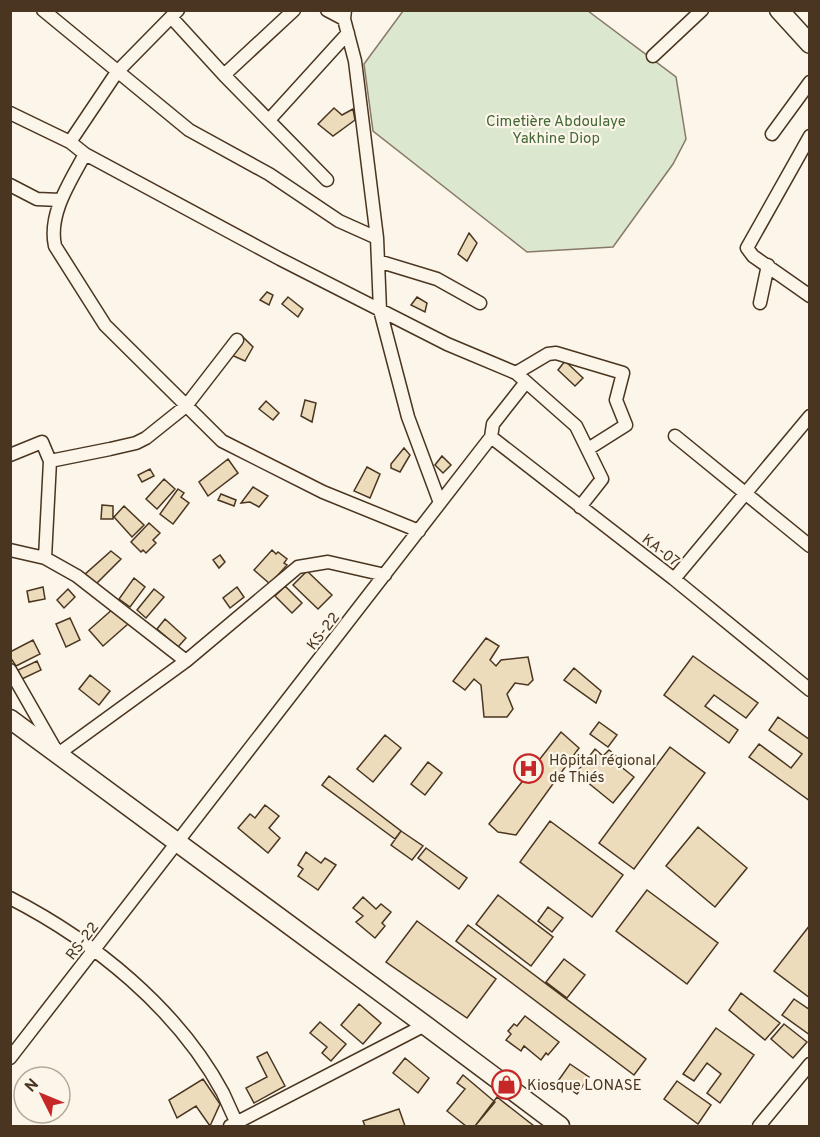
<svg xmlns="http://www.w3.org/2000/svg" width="820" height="1137" font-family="Overpass,sans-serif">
  <rect width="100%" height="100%" fill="#fbf6e9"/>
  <path fill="#dce7d0" stroke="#887966" stroke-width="1.5" d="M403,11h185l88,66 10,62 -13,25 -60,83 -86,5 -154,-121 -9,-67z"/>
  <path fill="#ecdcbc" stroke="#4a3520" stroke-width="1.5" d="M334,108l8,7 11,-6 2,11 -22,16 -15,-12z
    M469,233l8,10 -10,18 -9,-7z
    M267,292l6,3 -4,10 -9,-5z
    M288,297l15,12 -5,8 -16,-13z
    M417,297l10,6 -2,9 -14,-7z
    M243,337l10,10 -8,14 -16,-7z
    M565,361l18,17 -8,8 -17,-16z
    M305,400l11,3 -4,19 -11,-6z
    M266,401l13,12 -6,7 -14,-11z
    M404,448l6,7 -10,17 -9,-4v-4z
    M442,456l9,9 -8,8 -8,-8z
    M228,459l10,14 -30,23 -9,-14z
    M367,467l13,7 -10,24 -16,-7z
    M150,469l4,7 -12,6 -4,-7z
    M164,479l11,10 -18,20 -11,-10z
    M253,487l15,9 -9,11 -9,-5 -9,1z
    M178,489l6,4 -3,4 8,6 -16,21 -13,-10z
    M221,494l15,6 -2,6 -16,-6z
    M102,505l11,1v13h-12z
    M124,506l20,19 -12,12 -18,-20z
    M149,523l11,10 -7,7 3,3 -10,10 -3,-3 -2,2 -10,-10z
    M272,550l4,4 2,-2 9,7 -3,4 3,2 -17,19 -16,-14z
    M111,551l10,8 -25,25 -13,-8z
    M220,555l5,7 -6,6 -6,-8z
    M307,571l25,24 -14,14 -25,-24z
    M134,578l11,9 -15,20 -11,-8z
    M285,586l17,17 -10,10 -17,-17z
    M43,587l2,12 -16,3 -2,-11z
    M237,587l7,10 -14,11 -7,-10z
    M68,589l7,8 -11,11 -7,-8z
    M154,589l10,8 -18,21 -9,-8z
    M114,608l14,16 -25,22 -14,-16z
    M70,618l10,22 -14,7 -10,-23z
    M165,619l21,19 -8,9 -21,-18z
    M486,638l13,8 -9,14 6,6 5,-6 27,-3 5,23 -5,5 -13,-2 -8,11 6,15 -6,8h-23l-3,-32 -7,-6 -9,11 -12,-9z
    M33,640l7,14 -24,12 -6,-9v-5z
    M693,656l65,47 -12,15 -32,-23 -9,11 33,24 -9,13 -65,-48z
    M37,661l4,9 -19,9 -4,-9z
    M574,668l27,23 -5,12 -32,-23z
    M90,675l20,16 -11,14 -20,-16z
    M778,717l32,23v61l-61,-44 10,-13 32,24 11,-14 -33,-24z
    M599,722l18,13 -9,12 -18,-13z
    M561,732l18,16 -63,87 -18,-3 -9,-8z
    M385,735l16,13 -28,34 -16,-13z
    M670,747l35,26 -71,96 -35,-26z
    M595,749l8,7 6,-6 10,8 -4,4 19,15 -21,26 -37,-30z
    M428,762l14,11 -17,22 -14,-11z
    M329,776l72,55 -6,8 -73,-54z
    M265,805l14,11 -10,12 11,10 -12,15 -30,-25 12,-14 5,4z
    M550,821l73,54 -31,42 -72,-55z
    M698,827l49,41 -32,39 -49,-41z
    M401,831l22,15 -11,14 -21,-15z
    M426,848l41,30 -8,11 -41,-31z
    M306,852l15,11 4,-5 11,7 -18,25 -20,-14 5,-7 -5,-4z
    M647,890l71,53 -31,41 -71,-53z
    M498,895l55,42 -22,29 -55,-42z
    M363,897l13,12 5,-5 10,8 -9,11 3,3 -10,12 -19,-16 7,-6 -10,-8z
    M548,907l15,11 -11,14 -14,-11z
    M417,921l79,58 -29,39 -81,-56z
    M468,925l178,134 -12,16 -178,-134z
    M810,925v73l-36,-27z
    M564,959l21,16 -18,23 -21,-16z
    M741,993l39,30 -15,17 -36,-30z
    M794,999l16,11v25l-28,-20z
    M359,1004l22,19 -18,21 -22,-19z
    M525,1016l34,26 -11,13 -2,-2 -5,7 -17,-14 -3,5 -15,-11 5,-6 -3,-3 6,-7 3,2z
    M320,1022l26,22 -15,17 -9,-8 5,-6 -17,-14z
    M784,1024l23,18 -14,16 -22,-19z
    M716,1028l38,27 -34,48 -13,-10 14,-19 -14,-11 -13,18 -11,-7z
    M267,1052l18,34 -31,17 -8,-15 21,-11 -10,-20z
    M405,1058l24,20 -11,15 -25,-20z
    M570,1064l19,13 -12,17 -19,-13z
    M463,1075l32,27 -20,24h-9l-19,-15 18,-22 -8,-6z
    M203,1079l17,25 -10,22 -14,-20 -19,12 -8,-18z
    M677,1081l34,24 -13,19 -34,-25z
    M497,1097l37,29h-59z
    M399,1109l6,17h-40l-2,-5z"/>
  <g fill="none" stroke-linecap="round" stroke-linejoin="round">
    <defs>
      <path id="street" d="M43,10l146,120 80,44 70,47 38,17
        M327,10l17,9
        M345,10l-1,9 11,42 22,177 3,72 28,107 32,86
        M171,17l53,58 103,105
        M653,56l49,-46
        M224,75l70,-65
        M10,113l60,29 15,12
        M269,120l79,-87
        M772,134l38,-52
        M810,136l-63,112 6,8 57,40
        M70,142l47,-70 61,-62
        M10,185l27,14 23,1
        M378,261l59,18 43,24
        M760,303l8,-38
        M516,373l32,-19 8,-1 67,20 -7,27 10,25 -38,24
        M675,436l135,110
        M491,437l183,142 136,111
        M10,455l32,-13 8,19 -5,97
        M50,461l60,-12 26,-6 10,-5 40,-32 51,-66
        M419,531l-96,-39 -101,-51 -117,-116 -50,-79c-7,-32 15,-64 30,-92l195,105 167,85 69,29 60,53 26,53 -22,28
        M10,550l35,8 32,18 109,85
        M674,579l136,-163
        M10,670l48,84 128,-93 112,-94 30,-5 57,13
        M10,898c84,43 168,111 213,195 5,11 10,22 15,33
        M10,1058l481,-621 2,-13 33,-42
        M230,1126l195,-101
        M759,1126l51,-62"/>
      <path id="secondary" d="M779,10l31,34
        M10,719l415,306 135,101"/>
    </defs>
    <use href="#street" stroke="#4a3520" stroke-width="15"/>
    <use href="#secondary" stroke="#4a3520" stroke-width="21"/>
    <use href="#street" stroke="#fbf6e9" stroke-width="12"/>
    <use href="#secondary" stroke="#fbf6e9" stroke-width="18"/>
  </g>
  <defs>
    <symbol id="hospital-ring" viewBox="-11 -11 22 22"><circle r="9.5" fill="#fbf6e9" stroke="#c62828" stroke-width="1.5"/><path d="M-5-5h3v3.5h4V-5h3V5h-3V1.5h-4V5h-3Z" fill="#c62828"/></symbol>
    <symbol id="shop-ring" viewBox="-11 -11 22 22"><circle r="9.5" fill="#fbf6e9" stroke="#c62828" stroke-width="1.5"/><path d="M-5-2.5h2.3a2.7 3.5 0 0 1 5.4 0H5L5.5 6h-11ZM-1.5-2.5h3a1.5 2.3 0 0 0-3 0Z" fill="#c62828"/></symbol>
  </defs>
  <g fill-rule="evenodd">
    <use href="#hospital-ring" x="512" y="752" width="33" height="33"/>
    <use href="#shop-ring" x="490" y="1068" width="33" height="33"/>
  </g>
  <g text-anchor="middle" stroke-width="4.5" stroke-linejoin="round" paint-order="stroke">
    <g font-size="15" fill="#436837" stroke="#fbf6e9">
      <text x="556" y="126">Cimetière Abdoulaye<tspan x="556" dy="17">Yakhine Diop</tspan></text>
    </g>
    <g font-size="15" fill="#4a3520" stroke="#fbf6e9">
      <text transform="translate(661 550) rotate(38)" y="5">KA-07</text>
      <text transform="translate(323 631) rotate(-52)" y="5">KS-22</text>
      <text transform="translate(82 941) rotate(-52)" y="5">RS-22</text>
    </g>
    <g font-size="15" fill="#4a3520" stroke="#fbf6e9" text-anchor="start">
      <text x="549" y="765">Hôpital régional<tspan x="549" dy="17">de Thiés</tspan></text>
      <text x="527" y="1090">Kiosque LONASE</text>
    </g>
  </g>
  <rect width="820" height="1137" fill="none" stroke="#4a3520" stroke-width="24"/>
  <g transform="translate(42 1095) rotate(313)"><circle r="28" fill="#fbf6e9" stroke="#b4a999" stroke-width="1.5"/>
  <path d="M0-4.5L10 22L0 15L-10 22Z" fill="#c62828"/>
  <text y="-9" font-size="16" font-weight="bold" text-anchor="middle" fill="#4a3520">N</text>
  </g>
</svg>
